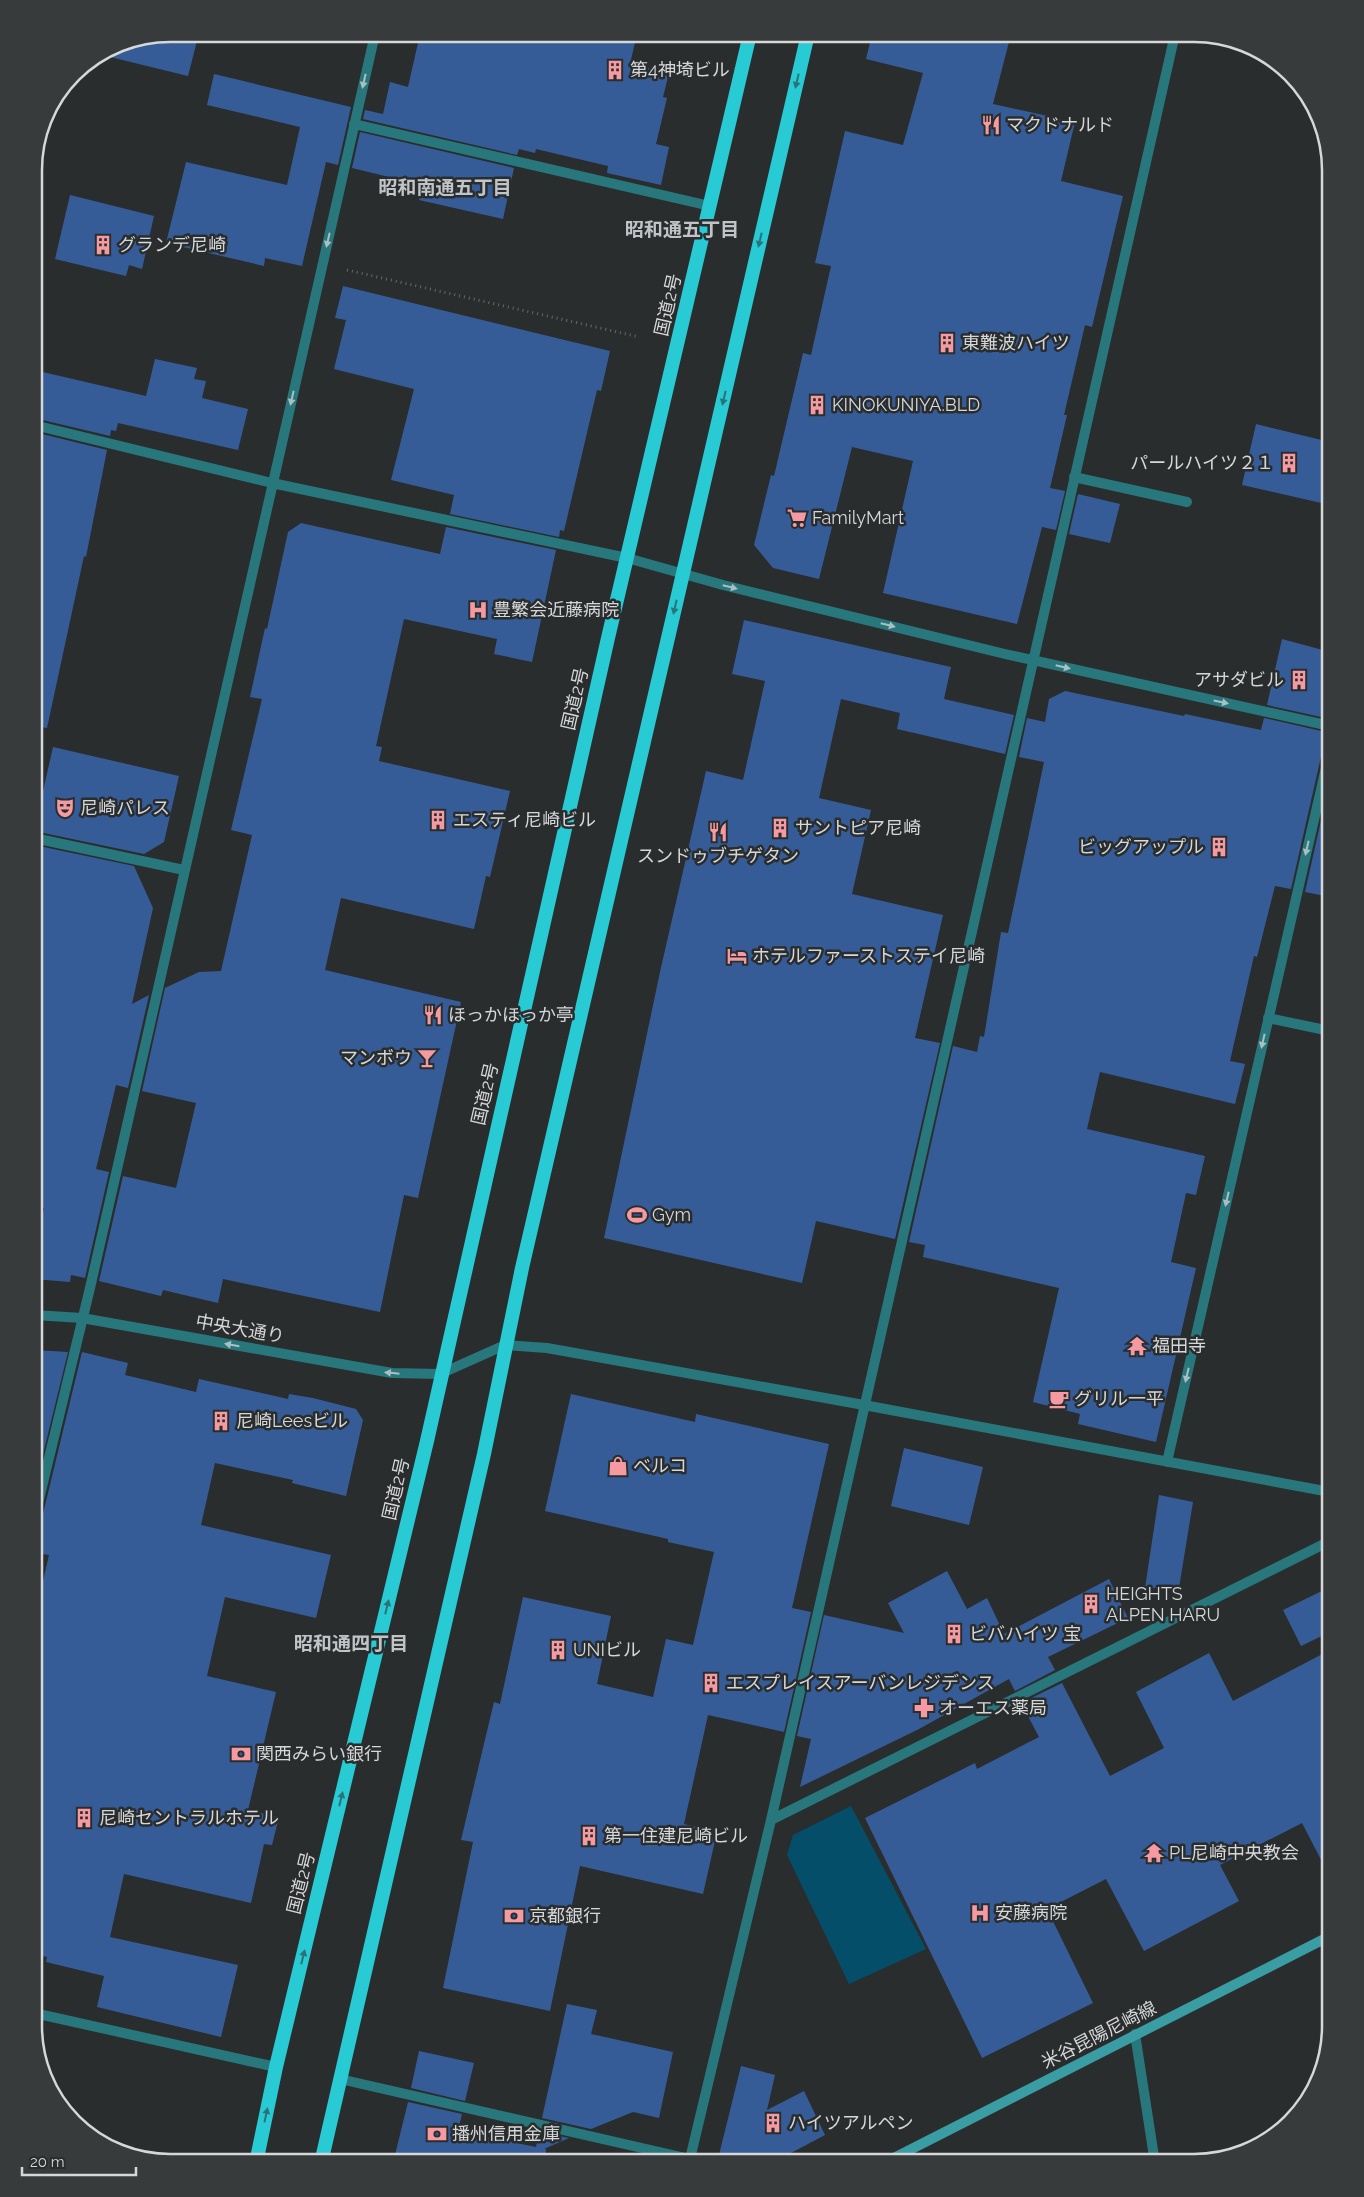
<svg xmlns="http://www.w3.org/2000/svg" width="1364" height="2197" font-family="Raleway,'Noto Sans JP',sans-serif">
  <rect width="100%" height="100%" fill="#2a2d2e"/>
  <path fill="#054e69" d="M851,1806l75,143 -77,35 -62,-129 6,-20z"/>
  <path fill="#365c98" d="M169,34l28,7 -9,35 -86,-21 16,-11z
    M420,34h217l-7,30 39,9 -6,24 4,1 -11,46 13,3 -8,38 -54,-12 1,-7 -72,-17 -1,4 -16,-4 -2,6 -154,-36 2,-9 18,4 7,-32 18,5z
    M872,34h139l-18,70 82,18 -14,59 62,15 -31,131 -7,-2 -21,90h3l-17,73 15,3 -9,39 -14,-3 -25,97 -134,-31 30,-132 -61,-14 -33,132 -46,-11 -19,-23 17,-70 3,1 29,-123 8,2 20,-89 -16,-3 30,-132 58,14 20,-72 -57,-14z
    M214,74l137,33 -13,58 -12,-3 -24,104 -37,-8 -1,8 -98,-23 20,-81 101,23 13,-58 -93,-22z
    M360,132l154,36 -11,51 -84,-19 3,-15 -70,-17z
    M70,195l84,21 -12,53 -13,-4 -3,11 -71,-17z
    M343,286l267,65 -9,40 -4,-1 -33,141 -4,-1 -1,7 -109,-23 4,-19 -63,-15 23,-91 -80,-20 12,-49 -11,-2z
    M155,359l42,9 -3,11 12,2 -4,17 46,11 -10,41 -120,-27 -2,8 -5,-1 -1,6 -76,-18v-48l112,26z
    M1256,424l74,18v63l-88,-20z
    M34,432l73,18 -21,107 -2,-1 -37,172 -13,-2z
    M1078,494l42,10 -10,39 -41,-9z
    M301,523l139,31 6,-27 110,23 -24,112 -38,-8 3,-15 -93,-20 -28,127 6,1 -3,14 131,30 -20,86 -4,-1 -12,53 -133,-31 -16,72 136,32 -43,196 -14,-3 -24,117 -157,-33 -5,24 -55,-13 -2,6 -62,-15 24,-105 53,12 20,-85 -54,-12 23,-103 34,-16 22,-1 31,-136 -21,-5 31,-131 -12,-2 15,-69 2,1 21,-97z
    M744,620l207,47 -7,32 70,16 -9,39 -108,-25 3,-16 -59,-14 -22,99 52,12 -19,84 91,21 -28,123 25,5 -45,196 -79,-18 -14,62 -198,-45 56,-266 46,-201 37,9 22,-99 -33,-7z
    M1282,639l48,13 -7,42h7v25l-63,-14z
    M1065,691l119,25 1,-2 76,16 3,-12 66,15v10l-5,2 -2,3 -32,141 -16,-3 -18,71 -3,-1 -24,105 15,3 -10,40 -135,-32 -13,57 118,27 -9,39 -10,-2 -15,69 25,6 -40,174 -78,-18 2,-10 -47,-12 26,-114 -136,-31 2,-12 -16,-3 44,-196 24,6 3,-16 4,1 17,-105 7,1 36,-171 -25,-5 8,-39 18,4 4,-23z
    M53,747l126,29 -15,66 -20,12 -110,-23z
    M1330,780v117l-25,-5z
    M34,845l100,21 19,42 -21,96 17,-9 -21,93 -12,-3 -20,84 13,3 -24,106 -14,-3 -1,7 -36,-3v-17l10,-54 -10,-2v-119l6,-31 -6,-2z
    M34,1350l34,2 -34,139z
    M82,1352l46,11 -3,12 71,17 3,-13 89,20 1,-5 24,4 43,11 7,11 -17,76 -54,-13 1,-3 -78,-17 -14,62 130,30 -15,63 -91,-21 -18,79 69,16 -28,118 31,7 -7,28 -8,-1 -13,59 -127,-29 -14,63 128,28 -17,72 -124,-30 7,-31 -58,-14 1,-5 -13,-3v-334l15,-65 -15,-2v-26l7,-5z
    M571,1394l124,28 1,-8 133,30 -37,164 19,4 -27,120 -76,-17 -24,109 33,8 -14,62 -123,-28 -30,145 -107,-23 30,-146 -12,-2 33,-138 6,2 23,-107 88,19 -14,68 56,13 13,-58 27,6 21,-93 -46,-10v-3l-123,-28z
    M904,1448l79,19 -14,58 -78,-19z
    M1159,1495l34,7 -14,86h-34z
    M947,1571l20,38 20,-11 17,36 105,-55 19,39 -80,39 7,13 -40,21 -6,-12 -90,50 -119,58 11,-48 -14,-3 27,-121 80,18 -16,-30z
    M1330,1587v45l-29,14 -18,-36z
    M1330,1650v227l-28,-54 -82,42 19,36 -95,50 -38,-72 -59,30 46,94 -111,55 -117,-240 110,-55 2,6 62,-32 -18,-34 41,-20 48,93 54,-28 -28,-56 73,-39 24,48z
    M567,2004l30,6 -6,24 82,18 -14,66 -26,-6 -42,17 -49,-11z
    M419,2051l55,12 -9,38 -54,-13z
    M741,2066l34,9 -8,35 37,-19 21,44 -53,28h-55z
    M408,2102l54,12 -4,17 78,16 3,-15 30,6 -25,11h2l-1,14h-152z"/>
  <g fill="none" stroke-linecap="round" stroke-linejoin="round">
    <path stroke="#666869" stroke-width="3" stroke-dasharray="1 4" stroke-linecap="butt" d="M347,270l292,67"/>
    <path stroke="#28777c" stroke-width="10" d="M1074,477l113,25"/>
    <path stroke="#28777c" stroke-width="10" d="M354,124l356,82
      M34,425l238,58 355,75 96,27 282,69 325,72
      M34,838l150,32
      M1268,1018l62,13
      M34,1315l48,3 310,55 48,1 65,-29 42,3 317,57 466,87
      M1167,1462l163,-712
      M34,1520l56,-232 285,-1254
      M771,1820l559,-279
      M34,2013l242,54
      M1135,2034l20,129
      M340,2079l350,80
      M689,2163l82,-343 404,-1786"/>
    <path stroke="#3a9da4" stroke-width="10" d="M884,2163l446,-227"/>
    <path stroke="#28cad4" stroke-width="14" d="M256,2163l20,-96 151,-626 181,-803 142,-604
      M321,2163l163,-709 38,-186 286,-1234"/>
  </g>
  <defs><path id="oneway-solid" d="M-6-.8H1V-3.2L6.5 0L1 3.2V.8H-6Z" transform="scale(1.25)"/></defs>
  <g fill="#aabfc1">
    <use href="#oneway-solid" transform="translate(364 81) rotate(103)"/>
    <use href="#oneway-solid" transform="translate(328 240) rotate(103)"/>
    <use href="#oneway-solid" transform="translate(292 398) rotate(103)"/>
    <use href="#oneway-solid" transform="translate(730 587) rotate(14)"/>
    <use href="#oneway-solid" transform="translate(888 625) rotate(14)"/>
    <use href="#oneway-solid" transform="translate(1063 667) rotate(13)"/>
    <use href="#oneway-solid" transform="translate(1221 702) rotate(12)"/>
    <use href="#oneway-solid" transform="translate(1307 848) rotate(103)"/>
    <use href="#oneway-solid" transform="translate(1263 1041) rotate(103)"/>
    <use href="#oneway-solid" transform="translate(1227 1199) rotate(103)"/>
    <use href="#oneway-solid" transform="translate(232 1345) rotate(-170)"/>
    <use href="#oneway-solid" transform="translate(392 1373) rotate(-174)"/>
    <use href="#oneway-solid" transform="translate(1187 1375) rotate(103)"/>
  </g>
  <g fill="#297479">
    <use href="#oneway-solid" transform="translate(797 81) rotate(103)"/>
    <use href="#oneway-solid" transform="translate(760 240) rotate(103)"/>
    <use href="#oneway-solid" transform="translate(724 398) rotate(103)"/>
    <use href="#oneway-solid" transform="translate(675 607) rotate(103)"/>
    <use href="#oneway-solid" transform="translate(387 1607) rotate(-76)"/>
    <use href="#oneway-solid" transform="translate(341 1799) rotate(-76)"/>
    <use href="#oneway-solid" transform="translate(303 1957) rotate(-76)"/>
    <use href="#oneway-solid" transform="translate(266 2115) rotate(-78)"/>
  </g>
  <defs>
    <symbol id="building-bare" viewBox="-9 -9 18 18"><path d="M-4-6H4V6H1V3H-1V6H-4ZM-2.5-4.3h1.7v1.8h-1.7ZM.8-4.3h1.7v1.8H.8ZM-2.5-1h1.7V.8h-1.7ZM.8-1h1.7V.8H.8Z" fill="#f49aa0" stroke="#2a2d2e" stroke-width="2.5" paint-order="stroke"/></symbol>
    <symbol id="restaurant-bare" viewBox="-9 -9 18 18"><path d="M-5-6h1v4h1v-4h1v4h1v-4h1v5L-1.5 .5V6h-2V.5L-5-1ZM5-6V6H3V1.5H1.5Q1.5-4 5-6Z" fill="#f49aa0" stroke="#2a2d2e" stroke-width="2.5" paint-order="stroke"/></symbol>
    <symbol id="supermarket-bare" viewBox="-9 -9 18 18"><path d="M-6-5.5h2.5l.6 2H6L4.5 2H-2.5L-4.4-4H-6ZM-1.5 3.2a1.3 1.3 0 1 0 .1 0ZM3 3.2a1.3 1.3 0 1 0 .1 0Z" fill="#f49aa0" stroke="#2a2d2e" stroke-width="2.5" paint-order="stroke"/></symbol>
    <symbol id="hospital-bare" viewBox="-9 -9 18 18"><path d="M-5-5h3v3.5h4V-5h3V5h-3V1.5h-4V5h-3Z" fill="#f49aa0" stroke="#2a2d2e" stroke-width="2.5" paint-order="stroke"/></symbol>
    <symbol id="theatre-bare" viewBox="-9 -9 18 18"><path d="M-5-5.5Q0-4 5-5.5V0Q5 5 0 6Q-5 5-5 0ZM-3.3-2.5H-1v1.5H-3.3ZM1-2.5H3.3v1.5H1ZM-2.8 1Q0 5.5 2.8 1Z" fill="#f49aa0" stroke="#2a2d2e" stroke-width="2.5" paint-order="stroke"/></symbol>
    <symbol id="hotel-bare" viewBox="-9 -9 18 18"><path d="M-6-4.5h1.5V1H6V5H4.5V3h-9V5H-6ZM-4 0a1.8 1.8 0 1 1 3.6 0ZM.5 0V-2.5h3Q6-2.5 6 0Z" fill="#f49aa0" stroke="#2a2d2e" stroke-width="2.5" paint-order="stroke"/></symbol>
    <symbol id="bar-bare" viewBox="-9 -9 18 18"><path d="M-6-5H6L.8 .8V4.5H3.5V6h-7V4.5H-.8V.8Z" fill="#f49aa0" stroke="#2a2d2e" stroke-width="2.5" paint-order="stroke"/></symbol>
    <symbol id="stadium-bare" viewBox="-9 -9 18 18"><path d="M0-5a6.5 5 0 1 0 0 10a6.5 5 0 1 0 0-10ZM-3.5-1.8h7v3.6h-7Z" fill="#f49aa0" stroke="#2a2d2e" stroke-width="2.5" paint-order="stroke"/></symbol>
    <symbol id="temple-bare" viewBox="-9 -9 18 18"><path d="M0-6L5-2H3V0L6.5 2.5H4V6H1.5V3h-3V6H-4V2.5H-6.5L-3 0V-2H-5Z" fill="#f49aa0" stroke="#2a2d2e" stroke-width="2.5" paint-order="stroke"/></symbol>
    <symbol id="cafe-bare" viewBox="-9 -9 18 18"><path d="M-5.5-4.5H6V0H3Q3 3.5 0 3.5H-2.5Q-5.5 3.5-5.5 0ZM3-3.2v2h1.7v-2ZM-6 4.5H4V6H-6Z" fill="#f49aa0" stroke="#2a2d2e" stroke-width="2.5" paint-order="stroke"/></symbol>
    <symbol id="shop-bare" viewBox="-9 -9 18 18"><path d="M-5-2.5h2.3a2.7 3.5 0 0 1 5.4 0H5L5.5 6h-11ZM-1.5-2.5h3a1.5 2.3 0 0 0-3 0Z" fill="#f49aa0" stroke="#2a2d2e" stroke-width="2.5" paint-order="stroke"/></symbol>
    <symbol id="pharmacy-bare" viewBox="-9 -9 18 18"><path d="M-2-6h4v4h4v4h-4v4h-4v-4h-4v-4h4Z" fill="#f49aa0" stroke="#2a2d2e" stroke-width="2.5" paint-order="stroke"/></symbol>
    <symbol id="bank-bare" viewBox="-9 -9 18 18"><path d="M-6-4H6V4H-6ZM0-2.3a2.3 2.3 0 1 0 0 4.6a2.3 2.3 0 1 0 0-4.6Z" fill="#f49aa0" stroke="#2a2d2e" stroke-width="2.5" paint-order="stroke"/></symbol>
  </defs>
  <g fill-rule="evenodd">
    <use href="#building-bare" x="601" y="56" width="28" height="28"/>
    <use href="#restaurant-bare" x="977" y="111" width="28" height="28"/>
    <use href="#building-bare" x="89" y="231" width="28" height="28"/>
    <use href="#building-bare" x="933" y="329" width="28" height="28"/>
    <use href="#building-bare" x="803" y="391" width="28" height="28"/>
    <use href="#building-bare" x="1275" y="449" width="28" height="28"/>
    <use href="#supermarket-bare" x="783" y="504" width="28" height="28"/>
    <use href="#hospital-bare" x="464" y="596" width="28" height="28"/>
    <use href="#building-bare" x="1285" y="666" width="28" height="28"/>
    <use href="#theatre-bare" x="51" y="794" width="28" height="28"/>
    <use href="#building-bare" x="424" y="806" width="28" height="28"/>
    <use href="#building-bare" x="766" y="814" width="28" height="28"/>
    <use href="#restaurant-bare" x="704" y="818" width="28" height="28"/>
    <use href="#building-bare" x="1205" y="833" width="28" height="28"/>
    <use href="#hotel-bare" x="723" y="942" width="28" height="28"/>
    <use href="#restaurant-bare" x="419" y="1001" width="28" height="28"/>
    <use href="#bar-bare" x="413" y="1044" width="28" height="28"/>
    <use href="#stadium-bare" x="623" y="1201" width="28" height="28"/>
    <use href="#temple-bare" x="1123" y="1332" width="28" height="28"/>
    <use href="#cafe-bare" x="1045" y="1385" width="28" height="28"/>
    <use href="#building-bare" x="207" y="1407" width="28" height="28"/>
    <use href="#shop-bare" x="604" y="1452" width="28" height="28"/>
    <use href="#building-bare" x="1077" y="1590" width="28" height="28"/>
    <use href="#building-bare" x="940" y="1620" width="28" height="28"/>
    <use href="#building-bare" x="544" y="1636" width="28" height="28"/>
    <use href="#building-bare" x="697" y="1669" width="28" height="28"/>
    <use href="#pharmacy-bare" x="910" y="1694" width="28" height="28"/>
    <use href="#bank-bare" x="227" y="1740" width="28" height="28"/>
    <use href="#building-bare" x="70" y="1804" width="28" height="28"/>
    <use href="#building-bare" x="575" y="1822" width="28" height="28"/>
    <use href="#temple-bare" x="1140" y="1839" width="28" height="28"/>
    <use href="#hospital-bare" x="966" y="1899" width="28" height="28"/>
    <use href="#bank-bare" x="500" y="1902" width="28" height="28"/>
    <use href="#building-bare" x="759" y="2109" width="28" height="28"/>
    <use href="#bank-bare" x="423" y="2120" width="28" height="28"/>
  </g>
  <g text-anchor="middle" stroke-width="5" stroke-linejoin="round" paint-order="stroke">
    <g font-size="18" fill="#d6d7d8" stroke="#2a2d2e" text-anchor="start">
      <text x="630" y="76">第4神埼ビル</text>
      <text x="1006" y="131">マクドナルド</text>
      <text x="118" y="251">グランデ尼崎</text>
      <text x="962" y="349">東難波ハイツ</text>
      <text x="832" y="411">KINOKUNIYA.BLD</text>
      <text x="1274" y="469" text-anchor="end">パールハイツ２１</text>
      <text x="812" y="524">FamilyMart</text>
      <text x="493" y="616">豊繁会近藤病院</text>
      <text x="1284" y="686" text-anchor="end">アサダビル</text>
      <text x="80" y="814">尼崎パレス</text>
      <text x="453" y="826">エスティ尼崎ビル</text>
      <text x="795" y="834">サントピア尼崎</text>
      <text x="1204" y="853" text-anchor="end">ビッグアップル</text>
      <text x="718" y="862" text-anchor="middle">スンドゥブチゲタン</text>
      <text x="752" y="962">ホテルファーストステイ尼崎</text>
      <text x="448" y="1021">ほっかほっか亭</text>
      <text x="412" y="1064" text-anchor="end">マンボウ</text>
      <text x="652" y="1221">Gym</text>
      <text x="1152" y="1352">福田寺</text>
      <text x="1074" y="1405">グリル一平</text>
      <text x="236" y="1427">尼崎Leesビル</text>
      <text x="633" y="1472">ベルコ</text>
      <text x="1106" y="1600">HEIGHTS<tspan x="1106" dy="21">ALPEN HARU</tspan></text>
      <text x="969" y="1640">ビバハイツ 宝</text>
      <text x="573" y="1656">UNIビル</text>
      <text x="726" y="1689">エスプレイスアーバンレジデンス</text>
      <text x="939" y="1714">オーエス薬局</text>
      <text x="256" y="1760">関西みらい銀行</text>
      <text x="99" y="1824">尼崎セントラルホテル</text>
      <text x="604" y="1842">第一住建尼崎ビル</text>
      <text x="1169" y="1859">PL尼崎中央教会</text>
      <text x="995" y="1919">安藤病院</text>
      <text x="529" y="1922">京都銀行</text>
      <text x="788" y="2129">ハイツアルペン</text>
      <text x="452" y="2140">播州信用金庫</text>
    </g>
    <g font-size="18" fill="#d6d7d8" stroke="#2a2d2e">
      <text transform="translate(668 305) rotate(-77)" y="6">国道2号</text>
      <text transform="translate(575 699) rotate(-77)" y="6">国道2号</text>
      <text transform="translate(485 1094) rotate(-77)" y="6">国道2号</text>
      <text transform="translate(240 1329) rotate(10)" y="6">中央大通り</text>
      <text transform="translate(396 1489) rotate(-77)" y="6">国道2号</text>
      <text transform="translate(301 1883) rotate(-76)" y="6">国道2号</text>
      <text transform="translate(1099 2035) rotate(-27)" y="6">米谷昆陽尼崎線</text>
    </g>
    <g font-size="19" font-weight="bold" fill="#c1c4c6" stroke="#2a2d2e">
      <text x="445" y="194">昭和南通五丁目</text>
      <text x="682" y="236">昭和通五丁目</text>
      <text x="351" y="1650">昭和通四丁目</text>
    </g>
  </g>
  <path d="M0 0H1364V2197H0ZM170 42H1194A128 128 0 0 1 1322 170V2026A128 128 0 0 1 1194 2154H170A128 128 0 0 1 42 2026V170A128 128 0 0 1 170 42Z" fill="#383b3c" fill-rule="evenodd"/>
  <path fill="none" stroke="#d6d7d8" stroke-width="2.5" d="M170 42H1194A128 128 0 0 1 1322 170V2026A128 128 0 0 1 1194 2154H170A128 128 0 0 1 42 2026V170A128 128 0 0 1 170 42Z"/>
  <path d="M22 2167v8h114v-8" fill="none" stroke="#d6d7d8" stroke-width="2.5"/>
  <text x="30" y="2167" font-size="15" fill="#d6d7d8" stroke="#2a2d2e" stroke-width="4" paint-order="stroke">20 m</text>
</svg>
